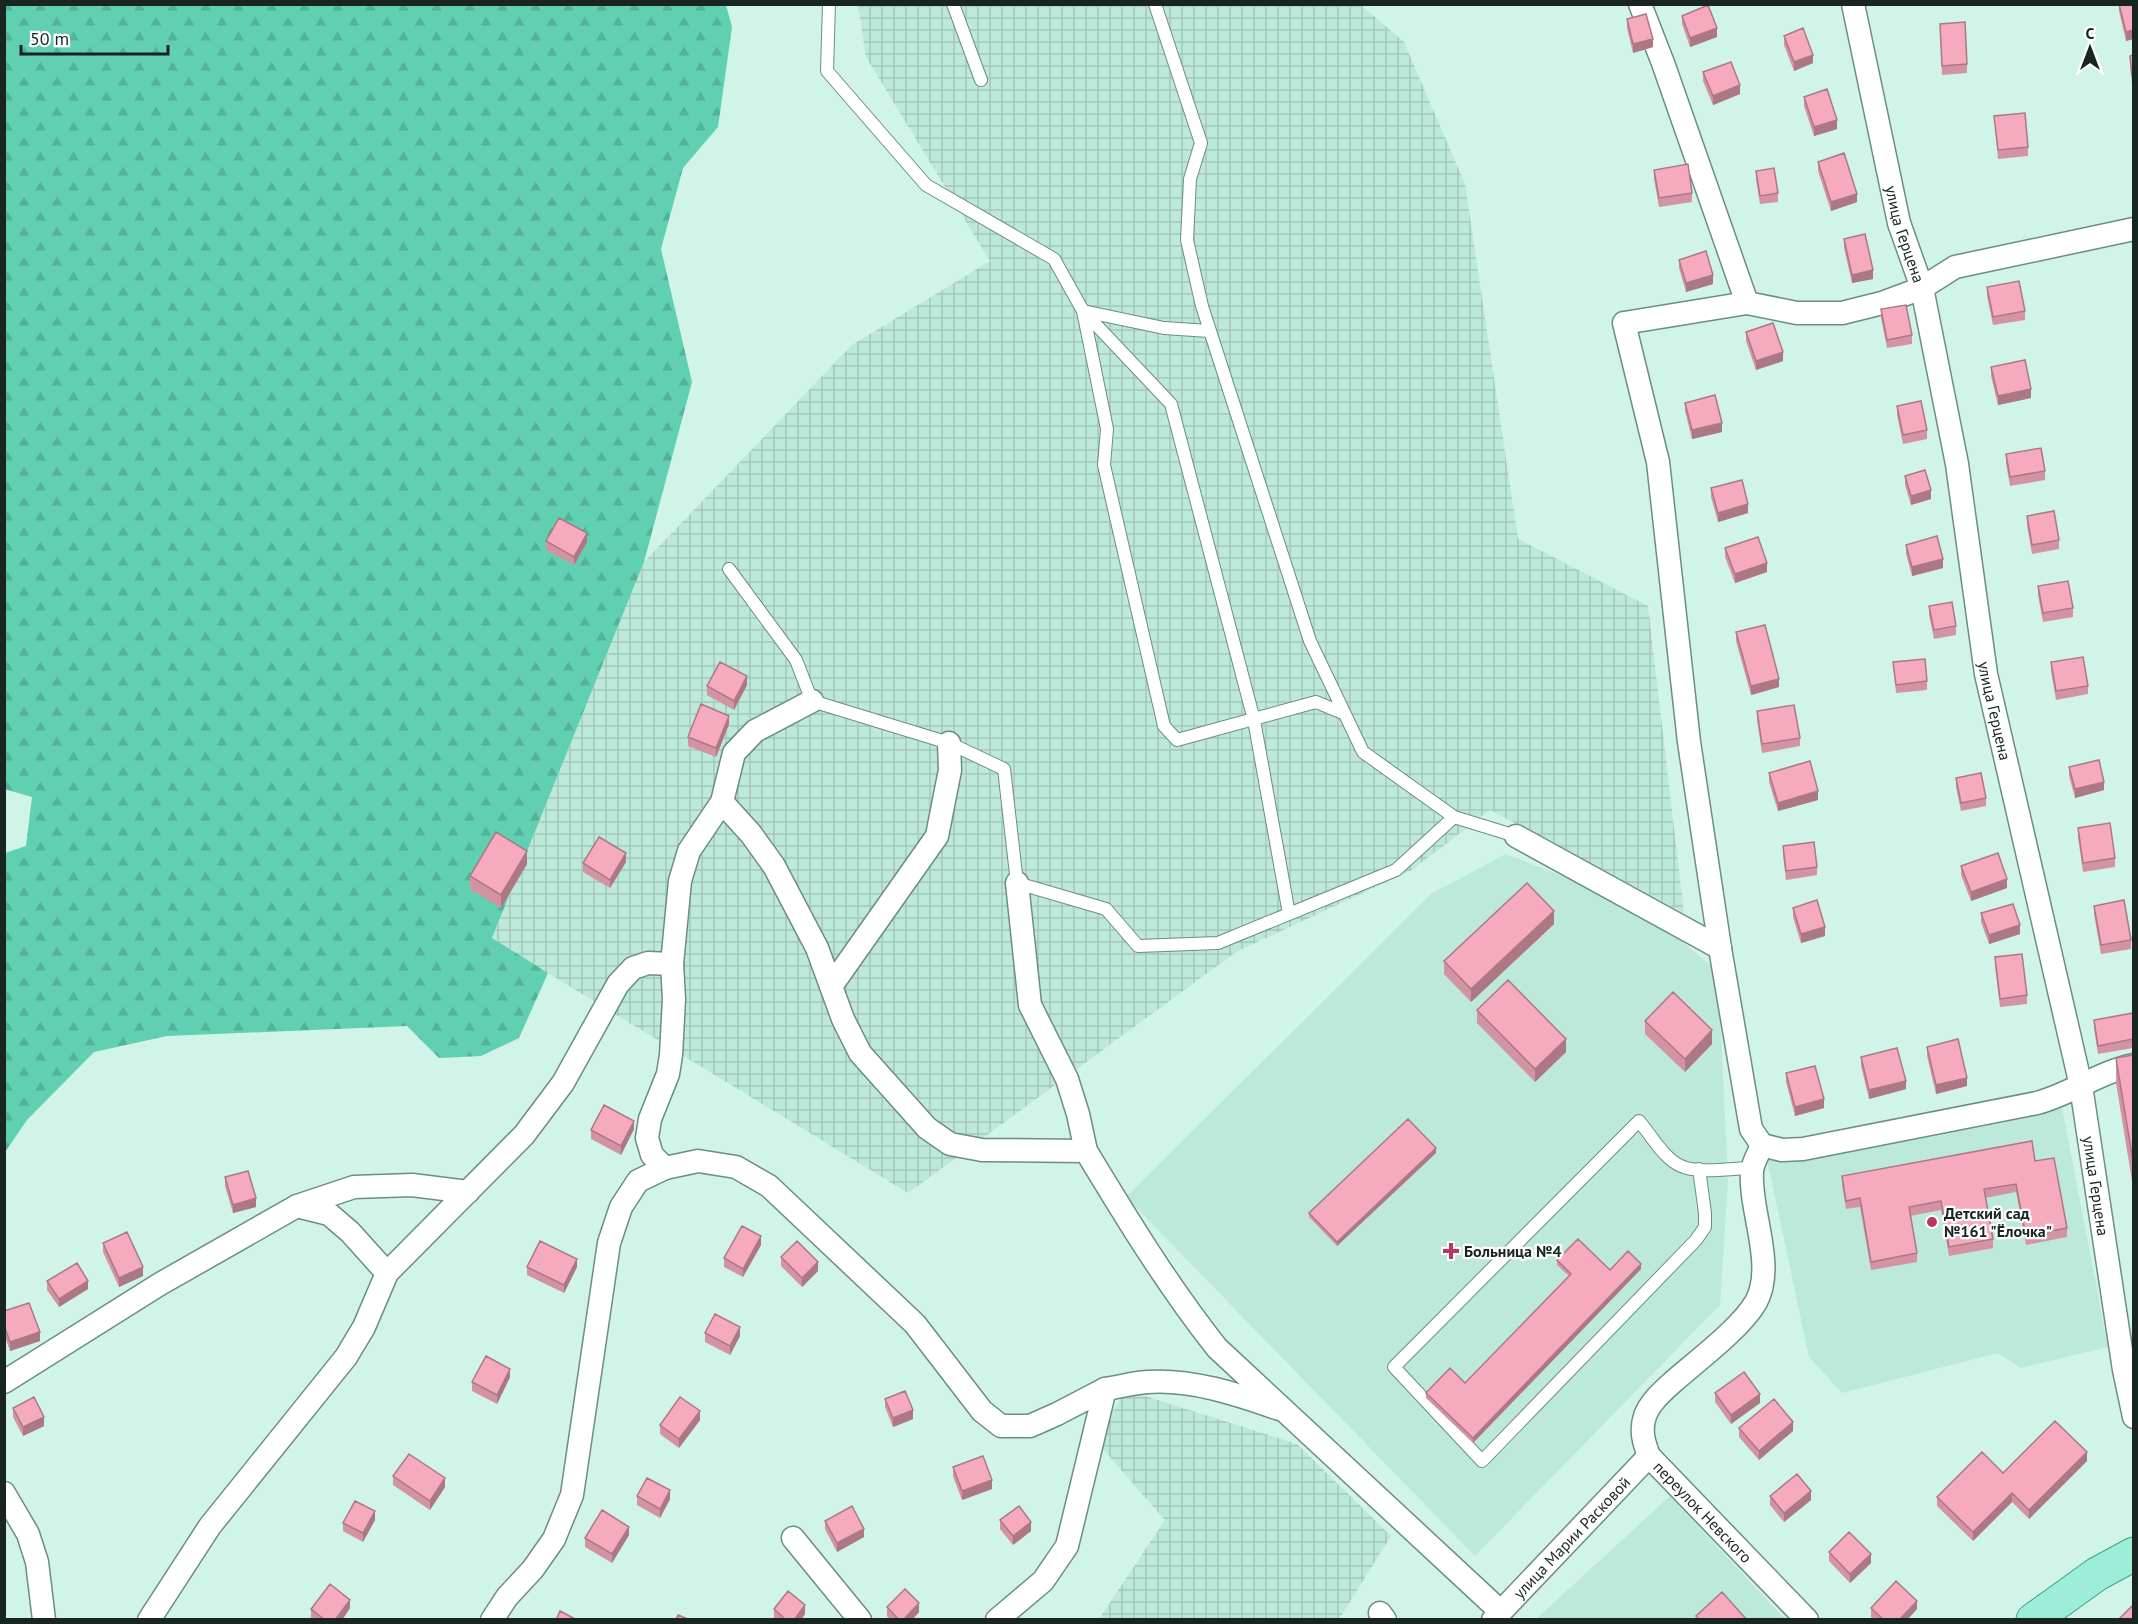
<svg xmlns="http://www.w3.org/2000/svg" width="2138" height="1624" font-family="'PT Sans',sans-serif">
  <defs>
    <pattern id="industrial-grid" width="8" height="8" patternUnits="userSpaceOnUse" patternTransform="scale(1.5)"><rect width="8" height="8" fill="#bde9db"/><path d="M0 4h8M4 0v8" fill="none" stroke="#a2c8bc"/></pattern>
    <pattern id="forest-firs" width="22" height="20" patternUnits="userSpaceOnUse" patternTransform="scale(1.5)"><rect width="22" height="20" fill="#60cfb2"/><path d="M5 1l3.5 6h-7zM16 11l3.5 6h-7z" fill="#53b299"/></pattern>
  </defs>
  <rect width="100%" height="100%" fill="#d0f4e8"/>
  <path fill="#bde9db" d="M1506,854l131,51 81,66 10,209 -8,125 -245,251 -349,-359 305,-303z
    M2062,1107l46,240 -87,21 -23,-15 -156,40 -33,-36 -42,-197z
    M1670,1496l115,123 -250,1z"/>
  <path fill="url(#industrial-grid)" d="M858,5h503l43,37 61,142 53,355 130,67 36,307 -194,-103 -78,60 -176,82 -328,241 -416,-254 152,-377 208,-217 138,-84 -124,-204z
    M1126,1390l171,54 94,92 -52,83h-240l66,-99 -70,-80z"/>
  <path fill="url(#forest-firs)" d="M5,5h721l6,22 -14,100 -35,41 -22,81 31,133 -48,180 -152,376 56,35 -29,65 -38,18 -42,2 -32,-32 -240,10 -73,16 -67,68 -22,32v-299l21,-7 6,-49 -28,-8z"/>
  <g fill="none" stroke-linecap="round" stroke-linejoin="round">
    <defs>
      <path id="lane" d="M829,4l-2,67 99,114 128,74 29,52 24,118 -3,36 60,261 13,14 139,-38 27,11
        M953,4l28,76
        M1155,4l46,139 -11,36 -3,61 15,66 108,335 53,111 91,65
        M1083,311l81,17 45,3
        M1084,312l87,92 83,316 35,194
        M729,569l67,91 16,41 137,42 55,26 13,114 89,26 32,37 80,-3 178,-73 58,-53 62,19
        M1699,1169l6,44v14l-9,13 -214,221 -88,-94 245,-246c12,14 25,38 42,45 16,8 53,2 71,2"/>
      <g id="street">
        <path d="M1640,4l23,59 84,240"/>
        <path id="s1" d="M1853,4l46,219 23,65 35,176 29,210 95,412 43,284 10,47"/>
        <path d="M722,802l29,32 23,32 43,82 26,71 17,34 67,75 23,16 32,6 104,1c41,68 82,135 131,197l283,263"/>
        <path d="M1516,836l204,112 31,181 11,16 20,5 21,-1 234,-46c34,-9 62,-31 97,-38"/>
        <path d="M1017,883l13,122 37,74 11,35 8,37"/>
        <path d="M1720,948l-31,-206 -31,-280 -34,-139 123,-20 50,10h45l40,-10 40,-15 33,-21 179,-38"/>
        <path d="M832,985l105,-149 13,-66 -1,-27"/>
        <path id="s2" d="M1762,1145c-3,8 -9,17 -10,26 -3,40 24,94 4,131 -15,26 -58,58 -82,79 -11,10 -24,21 -29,35 -5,15 -1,27 4,40l158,164"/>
        <path d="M665,1168l-13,-13 -5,-17 3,-19 18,-45 3,-19 3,-56 -2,-35 8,-83 9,-30 33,-49 12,-49 21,-22 57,-30"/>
        <path d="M297,1206l32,8 21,18 37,41"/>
        <path d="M4,1382l156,-98 137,-78 57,-19 58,-2 56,7"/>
        <path d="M1105,1389c14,-2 28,-6 42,-7 45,-3 90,12 132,27"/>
        <path d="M4,1493l24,41 9,28 7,58"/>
        <path d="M793,1538l67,82"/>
        <path d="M1380,1613l5,7"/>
        <path d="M149,1620l61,-94 136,-169 18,-30 23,-54 137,-138 39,-52 55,-99 15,-16 15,-5 24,1"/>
        <path d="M492,1620l15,-23 26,-28 21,-30 18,-44 37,-252 12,-36 17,-26 27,-13 33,-7 38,6 33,19 146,138 67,87 19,15h29l27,-12 48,-25 -38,157 -24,35 -46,39"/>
        <path id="s3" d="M1493,1620l156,-164"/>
      </g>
      <path id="primary" d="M2033,1620l64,-46 37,-20"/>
    </defs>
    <use href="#lane" stroke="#6c8d83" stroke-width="14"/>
    <use href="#street" stroke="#6c8d83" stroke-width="25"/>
    <use href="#primary" stroke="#44a088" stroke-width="35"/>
    <use href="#lane" stroke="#fff" stroke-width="12"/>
    <use href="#street" stroke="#fff" stroke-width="22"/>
    <use href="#primary" stroke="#9deed9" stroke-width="33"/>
  </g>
  <path fill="#d393a3" d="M2119,4h14v35l-7,2 -7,-30z
    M1682,16l35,21 -27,10 -8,-23z
    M1627,19l26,28 -20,6 -6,-25z
    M1940,24l27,40v9l-25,2z
    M1784,36l29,27 -19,8 -10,-26z
    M2133,55v29h-1l-2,-20v-8z
    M1703,72l37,22 -27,11 -10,-24z
    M1804,97l33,32 -23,7 -10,-30z
    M1994,116l34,31v9l-30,3z
    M1818,162l39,40 -26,9 -13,-40z
    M1654,170l38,23v9l-33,5 -5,-28z
    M1756,171l22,22v9l-18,2 -4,-24z
    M1844,239l29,40 -21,4 -8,-35z
    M1679,260l34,24 -27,8 -7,-24z
    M1987,287l38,24v9l-32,5 -6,-29z
    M1881,309l31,26v9l-25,4 -6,-30z
    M1746,332l37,29 -27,9 -10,-29z
    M1991,367l40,31 -33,7 -7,-29z
    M1685,403l37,29 -30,7 -7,-28z
    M1897,406l30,24v9l-24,5 -6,-29z
    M2006,454l39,17v9l-35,6 -4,-23z
    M1905,476l26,23 -20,6 -6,-20z
    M1711,488l37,25 -30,9 -7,-25z
    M2027,516l32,24v9l-27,5 -5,-29z
    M546,541l41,1 -13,23 -28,-15z
    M1906,545l37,23 -31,8 -6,-22z
    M1725,548l42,24 -32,11 -10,-26z
    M2038,586l35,22v9l-30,5 -5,-27z
    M1929,606l27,20v9l-22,4 -5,-24z
    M1736,632l43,55 -28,8 -15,-54z
    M1893,662l34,19v9l-31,3z
    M2051,662l37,24v8l-32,6 -5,-29z
    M747,685l-13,25 -27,-15v-9z
    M1757,711l43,27v8l-38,7 -5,-33z
    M729,724l-13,33 -28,-11v-9z
    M2069,767l35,23 -29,8 -6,-22z
    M1769,773l49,27 -40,11 -9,-29z
    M1956,778l30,20v8l-25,5 -5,-24z
    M2078,828l37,30v9l-32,5 -5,-35z
    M1783,846l34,21v8l-31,5 -3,-25z
    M626,862l-16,26 -27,-16v-9z
    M527,864l-26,44 -31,-19v-13z
    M1961,866l46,22 -36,13 -10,-26z
    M2094,906l37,34v9l-30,5 -7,-40z
    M1793,908l32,28 -24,7 -8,-26z
    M1981,913l39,21 -31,10 -8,-22z
    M1554,924l-83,78 -27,-28v-13z
    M1995,957l32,38v9l-27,3 -5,-41z
    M1477,1010l89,42 -31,30 -58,-59z
    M2133,1018v30l-35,6 -4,-25v-9z
    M1645,1021l67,23 -27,28 -40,-38z
    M1927,1047l40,39 -31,8 -9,-38z
    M2133,1055v132l-17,-104v-25z
    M1861,1057l45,32 -37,10 -8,-33z
    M1786,1073l38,35 -29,8 -9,-34z
    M634,1129l-13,26 -30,-16v-9z
    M1436,1153l-99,93 -28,-29v-4z
    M2035,1161l32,67v9l-41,8 -10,-53 -31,6 8,41v9l-44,8 -8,-46 -31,6 7,37v9l-46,8 -11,-63 -14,2 -4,-24v-9z
    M225,1177l31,30 -23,6 -8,-27z
    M103,1243l40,33 -24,11 -16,-35z
    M761,1245l-18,32 -19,-10v-9z
    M781,1257l37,14 -16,16 -21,-21z
    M1557,1260l53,10 31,-1 -168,174 -47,-45v-5l39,-10 104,-107 -12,-11z
    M527,1267h50l-13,26 -37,-18z
    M47,1281l41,8 -29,18 -12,-17z
    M4,1311l36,30 -30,10 -6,-17z
    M705,1333l35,3 -10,19 -25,-13z
    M510,1377l-13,27 -25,-13v-9z
    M1715,1393l45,10 -29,21 -16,-22z
    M885,1399l28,20 -20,8 -8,-20z
    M13,1408l31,18 -21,10 -10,-19z
    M700,1420l-21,28 -19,-14v-9z
    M1739,1428l54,3 -34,29 -20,-23z
    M2087,1461l-58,58 -17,-17 -39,39 -36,-35v-9z
    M953,1467l39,22 -30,11 -9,-24z
    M393,1476l52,11 -15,23 -37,-25z
    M637,1496l33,3 -10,19 -23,-13z
    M1770,1496l41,4 -27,22 -14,-17z
    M375,1520l-12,22 -20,-11v-8z
    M1000,1520l31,11 -18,14 -13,-16z
    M825,1521l39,16 -27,15 -12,-23z
    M629,1535l-17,28 -27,-16v-9z
    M1829,1552l42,11 -21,20 -21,-22z
    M887,1607l32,5 -7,8h-22l-3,-4z
    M350,1608l-8,12h-28l-3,-2v-9z
    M1871,1608l46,1 -10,11h-33l-3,-3z
    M774,1609l31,5 -4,6h-26l-1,-2z"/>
  <path fill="#ac7884" d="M1717,28v9l-27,10v-9z
    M2133,30v9l-7,2v-9z
    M1653,39v8l-20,6v-9z
    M1813,55v8l-19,8v-9z
    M1740,85v9l-27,11v-9z
    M1837,120v9l-23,7v-9z
    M1857,194v8l-26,9v-9z
    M1873,270v9l-21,4v-8z
    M1713,275v9l-27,8v-9z
    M1783,352v9l-27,9v-9z
    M2031,389v9l-33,7v-9z
    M1722,423v9l-30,7v-9z
    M1931,490v9l-20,6v-9z
    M1748,504v9l-30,9v-9z
    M587,533v9l-13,23v-8z
    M1943,559v9l-31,8v-9z
    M1767,563v9l-32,11v-9z
    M747,676v9l-13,25v-9z
    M1779,679v8l-28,8v-9z
    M729,716v8l-13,33v-9z
    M2104,782v8l-29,8v-9z
    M1818,791v9l-40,11v-8z
    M527,851v13l-26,44v-13z
    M626,853v9l-16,26v-8z
    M2007,879v9l-36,13v-9z
    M1554,911v13l-83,78v-13z
    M2020,925v9l-31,10v-9z
    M1825,927v9l-24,7v-9z
    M1712,1030v14l-27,28v-13z
    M1566,1039v13l-31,30v-13z
    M1967,1078v8l-31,8v-9z
    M1906,1081v8l-37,10v-9z
    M1824,1099v9l-29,8v-9z
    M634,1121v8l-13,26v-9z
    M1436,1148v5l-99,93v-4z
    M256,1198v9l-23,6v-8z
    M761,1236v9l-18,32v-8z
    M577,1259v8l-13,26v-8z
    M818,1262v9l-16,16v-9z
    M1641,1264v5l-168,174v-5z
    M143,1267v9l-24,11v-9z
    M88,1281v8l-29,18v-8z
    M740,1327v9l-10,19v-9z
    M40,1332v9l-30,10v-9z
    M510,1369v8l-13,27v-9z
    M1760,1394v9l-29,21v-9z
    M913,1410v9l-20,8v-9z
    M700,1411v9l-21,28v-9z
    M44,1417v9l-21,10v-9z
    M1793,1422v9l-34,29v-9z
    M2087,1452v9l-58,58v-9z
    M445,1478v9l-15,23v-9z
    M992,1480v9l-30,11v-9z
    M670,1490v9l-10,19v-9z
    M1811,1491v9l-27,22v-9z
    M2012,1493v9l-39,39v-9z
    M375,1511v9l-12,22v-9z
    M1031,1522v9l-18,14v-9z
    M629,1527v8l-17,28v-9z
    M864,1529v8l-27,15v-9z
    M1871,1554v9l-21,20v-9z
    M350,1600v8l-8,12h-7z
    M1917,1601v8l-10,11h-8z
    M919,1603v9l-7,8h-9z
    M805,1605v9l-4,6h-7z"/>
  <path fill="#f5abbd" stroke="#ac7884" stroke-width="1.5" d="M2119,4h14v26l-7,2z
    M1708,5l9,23 -27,10 -8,-22z
    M1646,14l7,25 -20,5 -6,-25z
    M1965,22l2,42 -25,2 -2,-42z
    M1803,28l10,27 -19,7 -10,-26z
    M2133,55v21h-1l-2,-20z
    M1731,62l9,23 -27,11 -10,-24z
    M1827,89l10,31 -23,7 -10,-30z
    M2025,113l3,34 -30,3 -4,-34z
    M1844,153l13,41 -26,8 -13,-40z
    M1688,164l4,29 -33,5 -5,-28z
    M1774,168l4,25 -18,3 -4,-25z
    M1865,234l8,36 -21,5 -8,-36z
    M1706,251l7,24 -27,8 -7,-23z
    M2019,281l6,30 -32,6 -6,-30z
    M1906,305l6,30 -25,5 -6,-31z
    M1773,323l10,29 -27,9 -10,-29z
    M2025,360l6,29 -33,7 -7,-29z
    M1715,395l7,28 -30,7 -7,-27z
    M1921,401l6,29 -24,5 -6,-29z
    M2041,448l4,23 -35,6 -4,-23z
    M1925,470l6,20 -20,6 -6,-20z
    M1742,480l6,24 -30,9 -7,-25z
    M2054,511l5,29 -27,5 -5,-29z
    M559,518l28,15 -13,24 -28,-16z
    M1937,536l6,23 -31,8 -6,-22z
    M1758,537l9,26 -32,11 -10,-26z
    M2068,581l5,27 -30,5 -5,-27z
    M1952,602l4,24 -22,4 -5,-24z
    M1765,625l14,54 -28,7 -15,-54z
    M2083,657l5,29 -32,5 -5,-29z
    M1925,659l2,22 -31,4 -3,-23z
    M720,662l27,14 -13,25 -27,-15z
    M701,704l28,12 -13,32 -28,-11z
    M1794,705l6,33 -38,6 -5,-33z
    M2099,760l5,22 -29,7 -6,-22z
    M1810,761l8,30 -40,12 -9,-30z
    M1981,773l5,25 -25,5 -5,-25z
    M2110,823l5,35 -32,5 -5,-35z
    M496,832l31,19 -26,44 -31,-19z
    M599,837l27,16 -16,27 -27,-17z
    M1814,842l3,25 -31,4 -3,-25z
    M1998,853l9,26 -36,13 -10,-26z
    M1527,883l27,28 -83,78 -27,-28z
    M1817,900l8,27 -24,7 -8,-26z
    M2124,900l7,40 -30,5 -7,-39z
    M2013,904l7,21 -31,10 -8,-22z
    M2022,954l5,41 -27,4 -5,-42z
    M1508,980l58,59 -31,30 -58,-59z
    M1673,992l39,38 -27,29 -40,-38z
    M2133,1013v26l-35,7 -4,-26z
    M1958,1039l9,39 -31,7 -9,-38z
    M1897,1048l9,33 -37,9 -8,-33z
    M2133,1055v106l-17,-103z
    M1815,1066l9,33 -29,8 -9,-34z
    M604,1105l30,16 -13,25 -30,-16z
    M1408,1119l28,29 -99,94 -28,-29z
    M2032,1141l3,20 19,-3 13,70 -41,8 -10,-52 -32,5 9,50 -44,8 -8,-46 -32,6 8,46 -46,9 -11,-64 -14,3 -4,-25z
    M248,1171l8,27 -23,7 -8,-28z
    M742,1226l19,10 -18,33 -19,-11z
    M127,1232l16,35 -24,11 -16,-35z
    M1578,1239l32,31 18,-19 13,13 -168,174 -47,-45 24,-25 15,15 106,-109 -14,-14z
    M540,1241l37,18 -13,26 -37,-18z
    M797,1241l21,21 -16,16 -21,-21z
    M77,1263l11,18 -29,18 -12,-18z
    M29,1303l11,29 -30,10 -6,-17v-14z
    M715,1314l25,13 -10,19 -25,-13z
    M486,1356l24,13 -13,26 -25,-13z
    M1744,1372l16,22 -29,21 -16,-22z
    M905,1391l8,19 -20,8 -8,-19z
    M34,1397l10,20 -21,10 -10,-19z
    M680,1397l20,14 -21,28 -19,-14z
    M1774,1399l19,23 -34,29 -20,-23z
    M2055,1421l32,31 -58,58 -17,-17 -39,39 -36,-35 45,-45 21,21z
    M409,1454l36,24 -15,23 -37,-25z
    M983,1456l9,24 -30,11 -9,-24z
    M1797,1474l14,17 -27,22 -14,-17z
    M647,1478l23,12 -10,19 -23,-13z
    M355,1501l20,10 -12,22 -20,-10z
    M852,1506l12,23 -27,14 -12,-22z
    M1019,1506l12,16 -18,14 -13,-16z
    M602,1510l27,17 -17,27 -27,-16z
    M1849,1532l22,22 -21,20 -21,-22z
    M1896,1581l21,20 -18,19h-15l-13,-12z
    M330,1584l20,16 -15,20h-10l-14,-11z
    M905,1589l14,14 -16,17h-4l-12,-13z
    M788,1591l17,14 -11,15h-8l-12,-11z
    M1722,1592l25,28h-47l-4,-4z
    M2133,1605v15h-15z
    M560,1611l17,9h-21z
    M678,1615l12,5h-14z"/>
  <g fill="#c03366" stroke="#fff" stroke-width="2">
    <circle cx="1932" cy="1222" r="6"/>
    <path d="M1448 1242h6v6h6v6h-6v6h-6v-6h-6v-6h6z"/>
  </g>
  <g text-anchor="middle" stroke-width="4.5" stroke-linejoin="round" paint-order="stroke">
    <g font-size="16" fill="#182521" stroke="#fff">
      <text dy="6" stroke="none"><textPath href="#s1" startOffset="236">улица Герцена</textPath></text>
      <text dy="6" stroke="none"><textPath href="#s1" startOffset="722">улица Герцена</textPath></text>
      <text dy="6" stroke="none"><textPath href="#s1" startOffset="1208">улица Герцена</textPath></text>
      <text dy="6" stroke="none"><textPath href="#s2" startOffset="440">переулок Невского</textPath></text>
      <text dy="6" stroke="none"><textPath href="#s3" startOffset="114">улица Марии Расковой</textPath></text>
    </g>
    <g font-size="16" font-weight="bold" fill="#182521" stroke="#fff" text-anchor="start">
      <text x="1944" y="1219">Детский сад<tspan x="1944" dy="18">№161 "Ёлочка"</tspan></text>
      <text x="1464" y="1257">Больница №4</text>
    </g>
  </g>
  <rect width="2138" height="1624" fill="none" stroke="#182521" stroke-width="12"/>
  <g transform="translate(2090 48)" stroke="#ffffff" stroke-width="4.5" paint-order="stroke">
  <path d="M0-4.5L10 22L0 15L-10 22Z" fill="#182521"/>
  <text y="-9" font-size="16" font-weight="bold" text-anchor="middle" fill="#182521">С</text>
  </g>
  <path d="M21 45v9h147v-9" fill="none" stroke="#182521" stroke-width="3"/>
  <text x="30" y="45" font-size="18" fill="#182521" stroke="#ffffff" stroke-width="4.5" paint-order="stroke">50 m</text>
</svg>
